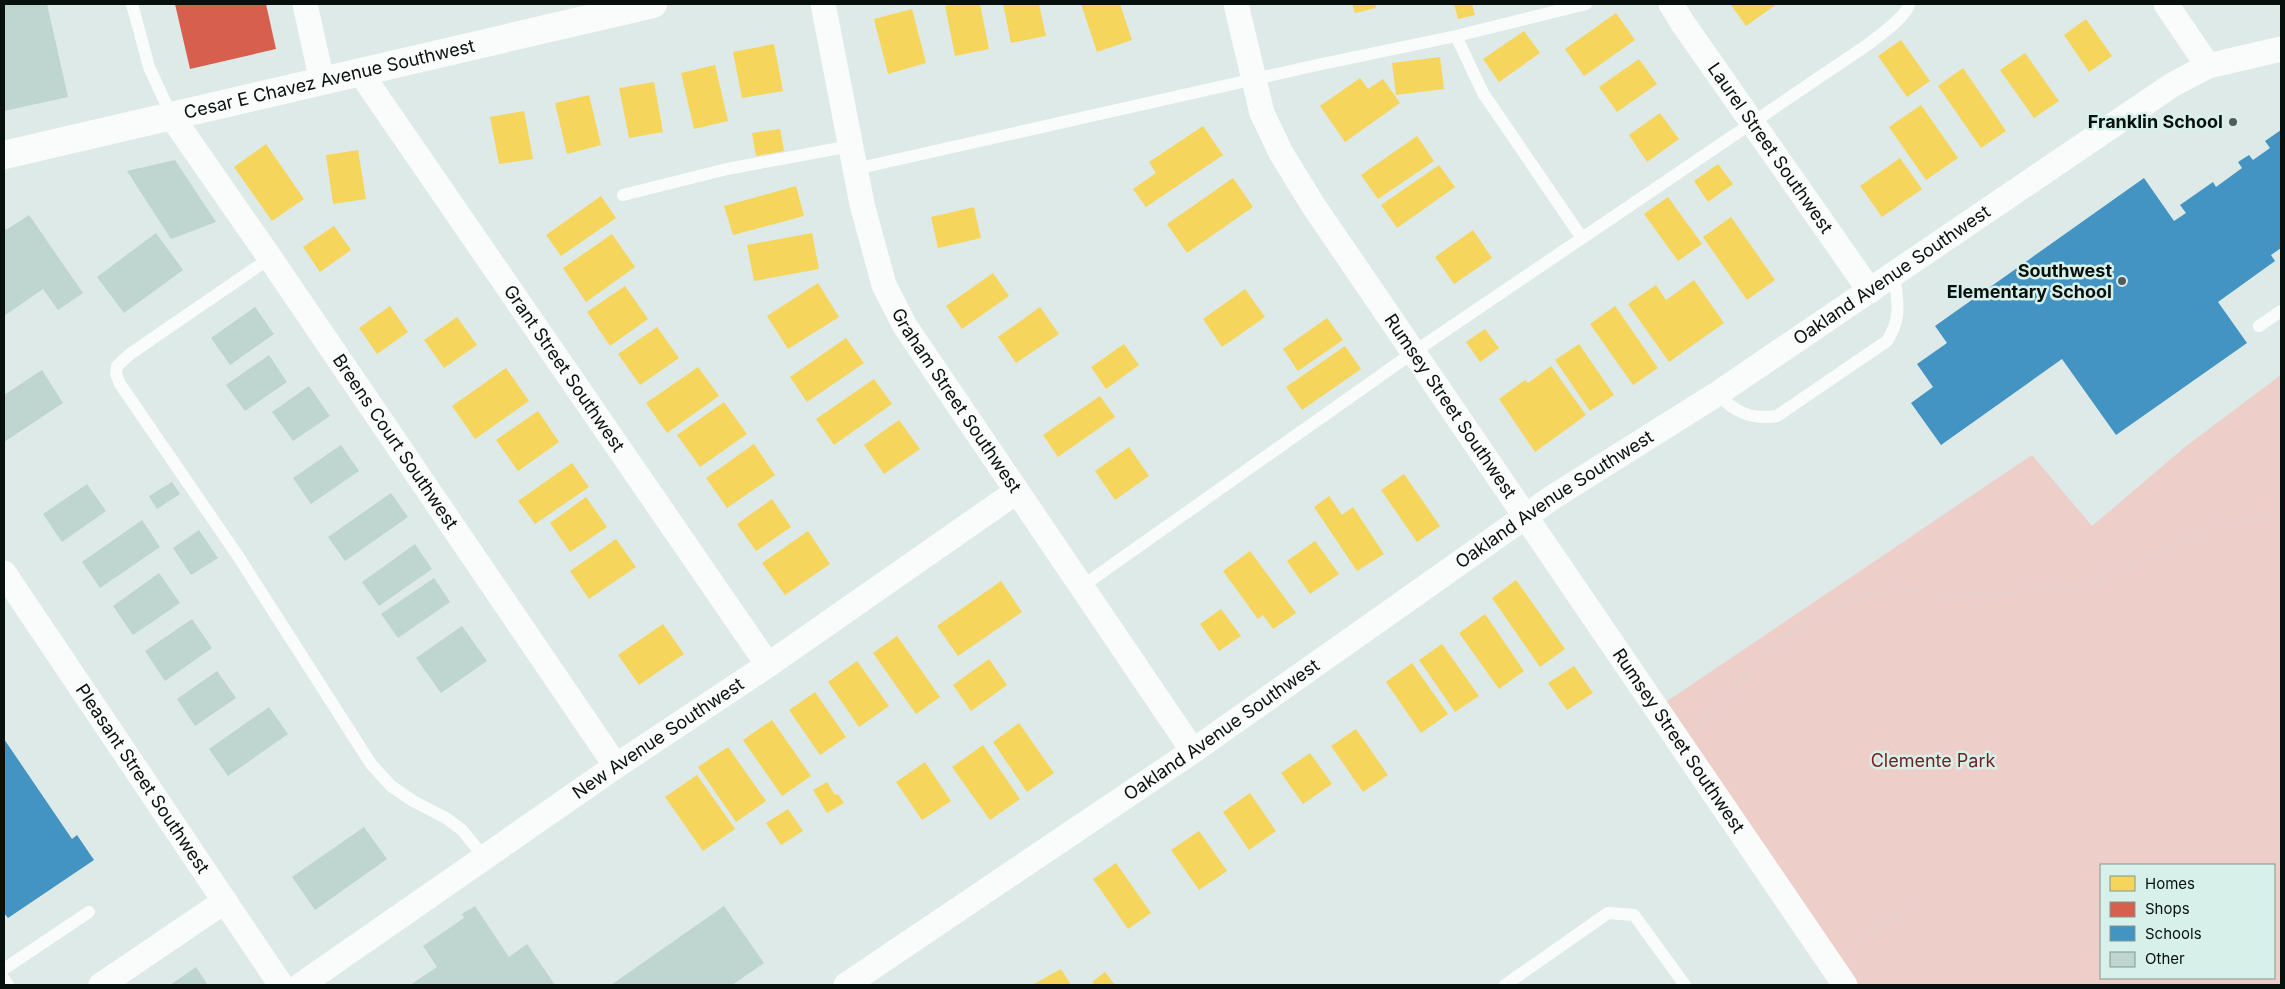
<svg xmlns="http://www.w3.org/2000/svg" width="2285" height="989" font-family="Inter,sans-serif">
  <rect width="100%" height="100%" fill="#deeae7"/>
  <path fill="#eecec9" fill-rule="evenodd" d="M2281,375v610h-436l-188,-277 375,-253 60,71 93,-79zM2101,865h173v113h-173z"/>
  <path fill="#f6d55c" d="M957,4h23l9,45 -34,7 -10,-50z
    M1003,4h36l7,32 -35,7z
    M1081,4h39l12,36 -35,12z
    M1352,4h23l1,4 -21,5z
    M1454,4h18l3,11 -17,4z
    M1734,4h43l-31,22 -15,-21z
    M912,9l14,54 -38,11 -14,-55z
    M1616,13l19,27 -51,36 -19,-27z
    M2086,19l26,37 -23,16 -25,-37z
    M1524,31l16,22 -41,29 -16,-23z
    M1901,40l29,41 -23,16 -29,-41z
    M774,44l9,47 -41,7 -9,-46z
    M2025,53l34,48 -25,17 -34,-48z
    M1440,57l4,32 -48,6 -4,-32z
    M1639,59l18,25 -40,28 -18,-25z
    M715,65l13,56 -34,8 -13,-56z
    M1963,68l43,63 -25,17 -43,-62z
    M1360,78l8,11 15,-10 17,24 -55,39 -25,-36z
    M654,82l9,50 -34,6 -10,-50z
    M589,95l12,50 -34,9 -12,-51z
    M1921,105l37,53 -32,22 -37,-53z
    M524,111l9,48 -34,5 -9,-47z
    M1660,113l19,26 -32,23 -18,-27z
    M1203,126l20,29 -77,52 -13,-18 23,-16 -7,-11z
    M780,129l4,22 -28,5 -4,-23z
    M1417,136l17,25 -56,38 -17,-24z
    M266,144l38,55 -32,22 -38,-54z
    M358,150l8,49 -33,5 -7,-49z
    M1900,158l22,31 -40,28 -22,-31z
    M1718,164l15,20 -25,18 -14,-21z
    M1439,165l16,22 -58,41 -16,-23z
    M1233,178l20,29 -66,46 -20,-29z
    M796,186l8,30 -71,19 -9,-29z
    M601,196l15,22 -55,38 -15,-21z
    M1668,197l34,47 -24,17 -34,-47z
    M974,207l7,31 -43,10 -7,-31z
    M1731,217l44,63 -28,20 -44,-63z
    M334,226l17,24 -31,22 -17,-25z
    M1473,230l19,28 -38,26 -19,-27z
    M812,233l7,36 -65,12 -7,-36z
    M612,234l23,33 -49,35 -23,-34z
    M993,273l16,23 -47,33 -16,-23z
    M1694,280l30,43 -55,39 -41,-58 28,-19 10,15z
    M818,283l21,34 -51,32 -21,-33z
    M625,286l23,33 -38,27 -23,-34z
    M1245,289l20,28 -43,30 -19,-28z
    M390,306l18,26 -31,22 -18,-26z
    M1615,306l43,62 -25,17 -43,-61z
    M1040,307l19,27 -43,29 -18,-26z
    M457,317l20,28 -33,23 -20,-28z
    M1327,318l16,22 -45,31 -15,-22z
    M657,327l22,31 -39,27 -22,-31z
    M1485,329l14,19 -19,14 -14,-20z
    M846,338l18,25 -57,39 -17,-25z
    M1124,344l15,21 -33,24 -15,-22z
    M1579,344l35,51 -24,16 -35,-51z
    M1345,346l16,23 -59,41 -16,-23z
    M1551,366l35,49 -51,37 -36,-53 26,-19 3,3z
    M698,367l21,29 -52,37 -21,-30z
    M506,368l23,33 -54,38 -23,-33z
    M874,379l18,25 -58,41 -18,-26z
    M1100,396l15,21 -57,40 -15,-22z
    M724,402l23,32 -47,33 -23,-32z
    M538,411l21,31 -41,29 -22,-31z
    M899,420l21,29 -36,25 -20,-29z
    M754,444l21,31 -48,33 -21,-30z
    M1129,447l20,29 -34,24 -20,-29z
    M572,463l17,24 -54,37 -17,-23z
    M1404,474l36,52 -23,16 -36,-52z
    M1329,496l13,19 11,-8 31,47 -27,17 -43,-64z
    M586,497l21,30 -37,25 -20,-29z
    M772,499l19,28 -35,24 -19,-27z
    M808,531l22,33 -45,31 -23,-32z
    M616,539l20,28 -47,32 -19,-28z
    M1315,541l24,33 -29,20 -23,-33z
    M1250,551l46,62 -23,16 -10,-14 -5,4 -35,-48z
    M1516,580l49,69 -25,18 -48,-69z
    M1001,581l21,31 -64,44 -21,-30z
    M1221,609l20,27 -22,15 -19,-27z
    M1485,614l39,57 -25,18 -40,-56z
    M663,624l21,30 -45,31 -21,-30z
    M897,636l43,61 -24,17 -43,-61z
    M1442,644l37,52 -24,16 -36,-52z
    M989,659l18,26 -36,26 -18,-26z
    M857,661l32,45 -30,21 -31,-45z
    M1412,663l36,51 -27,19 -35,-51z
    M1574,666l19,27 -26,17 -19,-27z
    M815,692l31,45 -26,18 -31,-45z
    M772,720l39,56 -29,20 -39,-56z
    M1019,723l35,50 -27,19 -34,-50z
    M1356,729l32,46 -25,17 -32,-46z
    M983,745l37,54 -30,21 -38,-53z
    M728,747l38,54 -30,21 -38,-55z
    M1310,753l22,31 -29,20 -22,-31z
    M925,762l26,39 -29,19 -26,-38z
    M697,775l38,54 -32,22 -38,-54z
    M827,782l8,13 3,-1 6,9 -17,10 -14,-23z
    M1250,793l26,38 -27,19 -26,-38z
    M788,809l15,22 -22,14 -15,-22z
    M1199,831l28,40 -28,19 -28,-40z
    M1116,863l35,50 -23,16 -35,-50z
    M1061,969l10,16h-39z
    M1105,972l10,13h-20l-3,-3z"/>
  <path fill="#d6604d" d="M175,4h91l10,45 -86,20z"/>
  <path fill="#4393c3" d="M2281,130v118l-10,7 4,6 -57,41 29,41 -131,92 -54,-76 -121,86 -30,-42 22,-16 -16,-23 30,-21 -12,-17 209,-148 30,43 12,-8 -6,-8 33,-23 3,5 26,-19 -4,-6 11,-7 4,5 17,-12 -5,-7z
    M4,739l68,100 5,-4 17,25 -86,58 -4,-5z"/>
  <path fill="#bfd5d0" d="M4,4h43l21,93 -64,14z
    M175,160l41,62 -45,17 -44,-68z
    M29,215l54,78 -25,17 -15,-21 -39,27v-89l2,3z
    M156,233l27,37 -59,43 -27,-36z
    M255,307l19,27 -44,31 -19,-27z
    M269,355l18,27 -42,29 -19,-26z
    M42,370l21,33 -59,39v-47z
    M309,386l21,30 -37,25 -21,-29z
    M341,445l18,26 -48,33 -18,-26z
    M172,482l8,12 -23,15 -8,-13z
    M87,484l19,27 -44,31 -19,-28z
    M391,493l17,24 -63,44 -17,-24z
    M142,520l18,27 -60,41 -18,-26z
    M199,530l19,28 -27,17 -18,-27z
    M415,544l17,25 -53,37 -17,-24z
    M159,573l21,30 -47,32 -20,-29z
    M434,578l16,24 -52,36 -17,-24z
    M192,619l20,29 -47,33 -20,-30z
    M462,626l25,35 -46,32 -25,-35z
    M217,671l19,27 -41,28 -18,-27z
    M269,707l19,27 -60,42 -19,-27z
    M364,827l23,32 -72,51 -23,-33z
    M475,906l34,51 18,-13 28,41h-145l27,-18 -14,-21 41,-28 -2,-4z
    M724,906l40,57 -32,22h-121z
    M196,967l12,18h-38z"/>
  <g fill="none" stroke-linecap="round" stroke-linejoin="round">
    <path stroke="#d3d6d6" stroke-width="3" stroke-dasharray="1 4" stroke-linecap="butt" d="M1698,725l7,-5 46,-54 39,-33 39,-24 37,-15 38,-4 88,5 86,-9 136,-58 67,-19
      M1856,942l60,-42"/>
    <path stroke="#fafcfb" stroke-width="12" d="M132,4l17,63 23,50
      M1456,36l27,57 99,145
      M855,169l462,-104 139,-29 130,-32
      M623,195l104,-26 124,-23
      M270,258l-140,96 -13,12 -1,8 4,10 118,172 133,208 20,22 22,15 33,17 16,12 23,28
      M2259,326l22,-15
      M1717,394c18,18 34,26 60,22l110,-75c16,-25 10,-40 7,-67
      M1081,587l333,-235 456,-309c10,-8 37,-27 39,-39
      M4,969l85,-57
      M4,979l4,6
      M1505,985l103,-72 26,2 51,70"/>
    <g stroke="#fafcfb" stroke-width="25">
      <path d="M305,4l17,77"/>
      <path id="s1" d="M823,4l39,200 22,81 21,41 288,425"/>
      <path id="s2" d="M1236,4l26,109 19,40 32,52 532,780"/>
      <path id="s3" d="M1671,4l11,18 188,269"/>
      <path d="M2166,4l42,62"/>
      <path id="s4" d="M360,72l408,593"/>
      <path id="s5" d="M172,117l98,141 346,508"/>
      <path id="s6" d="M4,573l277,412"/>
      <path d="M101,985l124,-84"/>
      <path id="s7" d="M301,985l315,-219 152,-101 248,-173"/>
      <path id="s8" d="M846,985l347,-234 360,-254 164,-103 455,-309 36,-19 73,-17"/>
    </g>
    <path stroke="#fafcfb" stroke-width="28" id="s9" d="M4,155l649,-151"/>
  </g>
  <g fill="#535c5a" stroke="#d8f0ea" stroke-width="2">
    <circle cx="2233" cy="122" r="5"/>
    <circle cx="2122" cy="281" r="5"/>
  </g>
  <g text-anchor="middle" stroke-width="5" stroke-linejoin="round" paint-order="stroke">
    <g font-size="18" fill="#08100e" stroke="#d8f0ea">
      <text dy="6" stroke="none"><textPath href="#s9" startOffset="334">Cesar E Chavez Avenue Southwest</textPath></text>
      <text dy="6" stroke="none"><textPath href="#s3" startOffset="175">Laurel Street Southwest</textPath></text>
      <text dy="6" stroke="none"><textPath href="#s8" startOffset="1264">Oakland Avenue Southwest</textPath></text>
      <text dy="6" stroke="none"><textPath href="#s4" startOffset="360">Grant Street Southwest</textPath></text>
      <text dy="6" stroke="none"><textPath href="#s1" startOffset="424">Graham Street Southwest</textPath></text>
      <text dy="6" stroke="none"><textPath href="#s2" startOffset="461">Rumsey Street Southwest</textPath></text>
      <text dy="6" stroke="none"><textPath href="#s5" startOffset="394">Breens Court Southwest</textPath></text>
      <text dy="6" stroke="none"><textPath href="#s8" startOffset="859">Oakland Avenue Southwest</textPath></text>
      <text dy="6" stroke="none"><textPath href="#s8" startOffset="454">Oakland Avenue Southwest</textPath></text>
      <text dy="6" stroke="none"><textPath href="#s7" startOffset="434">New Avenue Southwest</textPath></text>
      <text dy="6" stroke="none"><textPath href="#s2" startOffset="866">Rumsey Street Southwest</textPath></text>
      <text dy="6" stroke="none"><textPath href="#s6" startOffset="248">Pleasant Street Southwest</textPath></text>
    </g>
    <g font-size="18" font-weight="bold" fill="#08100e" stroke="#d8f0ea" text-anchor="end">
      <text x="2223" y="128">Franklin School</text>
      <text x="2112" y="277">Southwest<tspan x="2112" dy="21">Elementary School</tspan></text>
    </g>
    <g font-size="18" fill="#6f1f1e" stroke="#d8f0ea">
      <text x="1933" y="767">Clemente Park</text>
    </g>
  </g>
  <rect width="2285" height="989" fill="none" stroke="#08100e" stroke-width="10"/>
  <rect x="2100" y="864" width="175" height="115" fill="#d8f0ea" stroke="#859692"/>
  <rect x="2110" y="876" width="25" height="15" fill="#f6d55c" stroke="#859692"/>
  <text x="2145" y="889" font-size="15" fill="#08100e">Homes</text>
  <rect x="2110" y="902" width="25" height="15" fill="#d6604d" stroke="#859692"/>
  <text x="2145" y="914" font-size="15" fill="#08100e">Shops</text>
  <rect x="2110" y="926" width="25" height="15" fill="#4393c3" stroke="#859692"/>
  <text x="2145" y="939" font-size="15" fill="#08100e">Schools</text>
  <rect x="2110" y="952" width="25" height="15" fill="#bfd5d0" stroke="#859692"/>
  <text x="2145" y="964" font-size="15" fill="#08100e">Other</text>
</svg>
